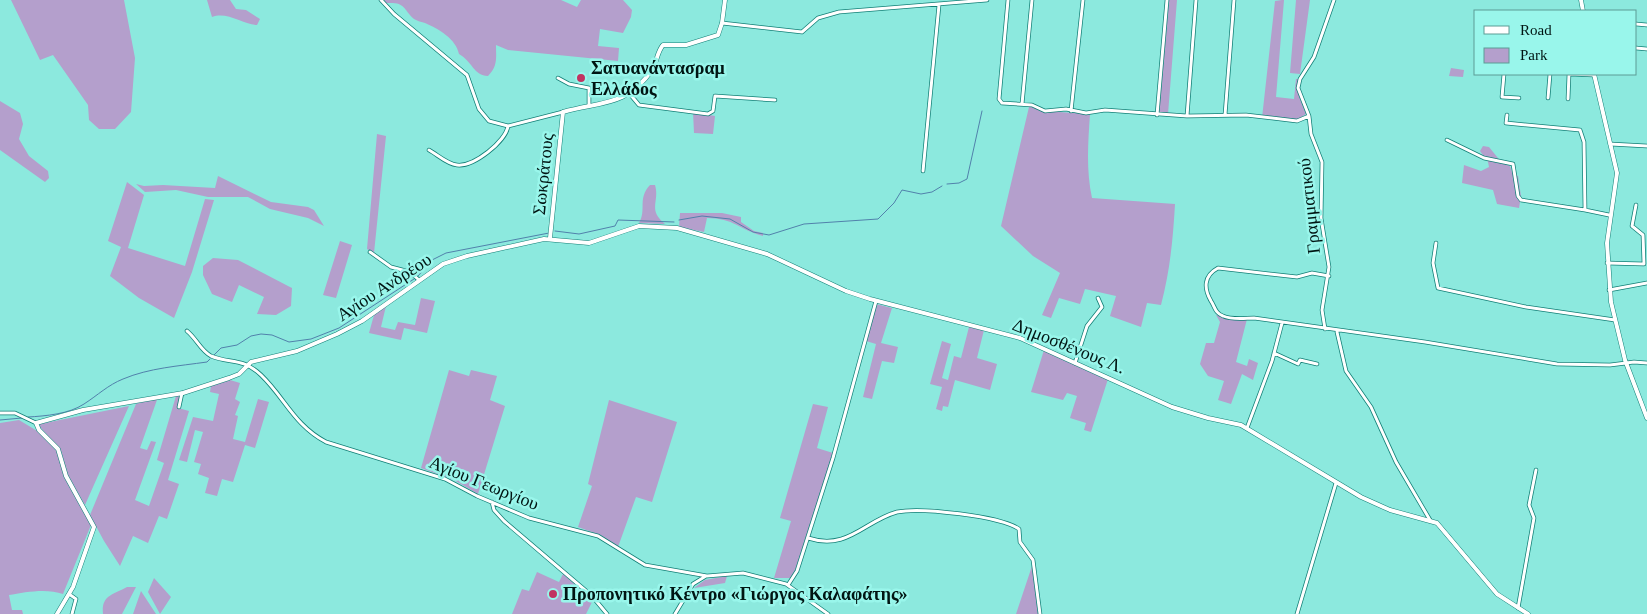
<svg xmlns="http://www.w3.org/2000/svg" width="1647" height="614" font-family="Georgia,serif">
  <rect width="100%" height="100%" fill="#8ce9de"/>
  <path fill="#b49fcc" d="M11,0h113l11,58 -4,54 -16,17h-16l-10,-9 -1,-15 -35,-50 -13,5z
    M207,0h23l6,9 10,1 14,9 -3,6c-15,-1 -30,-14 -45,-8z
    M384,0h177l16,7 4,-7h42l9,10 -1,7 -8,16 -23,-4 -2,17 21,2 -1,13 -110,-11 -12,-5c0,13 2,21 -8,31 -14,0 -16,-15 -29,-22 -3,-15 -20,-25 -34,-31 -3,-1 -8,-2 -11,-4 -12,-11 -8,-17 -28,-16z
    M1169,0h8l-9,114 -9,-1z
    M1282,0h2l-8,97 18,2 2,-20h2l1,17 7,18 -9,6 -35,-2 13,-117z
    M1296,0h14l-10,74 -10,-1z
    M1451,68l13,2 -1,7 -14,-1z
    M0,101l20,12 3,11 -4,15 10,17 19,15 1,7 -4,4 -45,-32z
    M1029,107h5l9,4 47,3c-2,29 -4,56 2,84l83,6c-2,35 -5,67 -14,101l-14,-2 -6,24 -31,-11 6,-20 -31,-7 -5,15 -21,-6 -8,20 -9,-3 18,-42 -27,-17 -32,-30z
    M693,112l22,4 -2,18 -19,-1z
    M377,134l9,2 -12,117 -7,-4z
    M1483,146l6,1 13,16 8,3 2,6 6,4 3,20 -2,12 -22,-4 -4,-14 -31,-7 2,-18 17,6 8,-4 -1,-5 -8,-11z
    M218,176l53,26 37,5 6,3 10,16 -16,-8 -38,-9 -22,-12h-40l-32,-7 -31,2 -9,-8 8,2 19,-1 52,3z
    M127,182l17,13 -16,53 57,18 20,-67 9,1 -22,72 -18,46 -35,-20 -29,-22 11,-29 -13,-6z
    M650,185h5c5,17 -8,24 10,39l-26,-1c8,-14 -2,-24 11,-38z
    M680,213h42l19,4v5l13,9 9,2v3c-23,-6 -29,-18 -56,-18l-3,14 -25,-5z
    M340,241l12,4 -16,53 -13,-3z
    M213,258l25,2 50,26 4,2 -1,18 -15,9 -19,-1 7,-17 -25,-12 -7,17 -20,-8 -9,-19v-9z
    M421,298l14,3 -8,32 -23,-5 -3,12 -32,-7 5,-18 12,-9 -5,21 14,3 3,-8 17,3z
    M876,304l16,4 -11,35 17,4 -4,16 -12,-2 -10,38 -9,-2 13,-53 -10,-3z
    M1216,315l18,4h13l-11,43 11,4 2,-7 9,4 -5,17 -11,-6 -11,30 -13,-4 6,-19 -16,-5 -8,-12 6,-21h8l6,-21z
    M969,327l15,3 -7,28 20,6 -7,26 -35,-10 -7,27 -5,-1 -1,5 -6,-2 6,-22 -12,-3 12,-43 9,3 -9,34 6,2 6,-24 7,2z
    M1044,350l64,29 -17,53 -7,-2 2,-7 -16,-5 7,-22 -10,-3 -4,7 -32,-8z
    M449,370l20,6 2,-6 26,6 -7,24 15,6 -27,88 -24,-14 -33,-12z
    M230,380l10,3 -5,16 5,3 -5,13 3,1 -5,23 12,3 13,-43 11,3 -14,46 -10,-3 -12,37 -11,-3 -5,17 -12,-3 4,-15 -11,-4 3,-10 -7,-2 9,-30 -8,-2 -8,32 -8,-2 14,-43 20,4 6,-27 -9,-2 1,-6z
    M181,395l-3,13 11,3 -21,69 11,4 -12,35 -8,-3 -11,27 -15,-7 -13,30 -16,-25 -14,-26 46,-111 22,-7 -18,51 7,2 4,-9 5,1 -21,58 14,6 15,-43 -7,-3 19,-64z
    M609,400l68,22 -25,80 -16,-5 -18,50 -18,-12 -22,-8 14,-41 -4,-2z
    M813,404l15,3 -11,41 16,5 -38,118 -5,7h-16l17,-57 -11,-3z
    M129,406l-44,99 -17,-29 -7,-25 -21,-24v-3z
    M19,420l25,15 13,15 34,75 -28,69c-16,-6 -38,-2 -54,1l3,15h10l1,4h-23v-191z
    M1032,566l6,48h-22z
    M537,572l22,10 4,-8 30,26 -7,14h-74l10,-25 7,2z
    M727,576l-2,7 -31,5 11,-8z
    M154,578l17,19 -11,17 -12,-22z
    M127,587h9l-14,27h-19c-2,-19 10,-19 24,-27z
    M141,591l15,23h-23z"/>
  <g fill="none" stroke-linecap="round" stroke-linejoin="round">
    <path stroke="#5181ab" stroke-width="1" d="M947,184l12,-1 8,-4 15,-68
      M679,220l23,-4 28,3 23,13 16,3 35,-11 74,-5 16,-16 8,-13 19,4 11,-2 10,-6
      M555,231l24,3 36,-8 3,-6 56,2
      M418,276l14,-16 14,-7 103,-20
      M214,355l7,-7 16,-3 14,-9 10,-2 11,1 17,7 22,-3 28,-11 75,-49
      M28,417c18,-1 41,-3 56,-13 14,-9 24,-19 39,-25 26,-11 56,-13 84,-17l3,-3
      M0,420l22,-2"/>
    <defs>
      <path id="minor" d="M381,0l13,14 73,61 12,34 10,12 19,5 55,-14
        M1008,0l-9,99 3,4 30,2 13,6 21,-2 20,4 19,-3 82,6 59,-1 51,6 12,-5
        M722,23l80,9 16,-14 21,-6 148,-12
        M1636,24l11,1
        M1636,48l11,1
        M1504,74l-2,23 17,1
        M1569,74l25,1
        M558,78l11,6 20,4v18
        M629,93l10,12 69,9 5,-3 2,-15 60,4
        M1548,98l2,-24
        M1568,99l1,-25
        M1022,104l10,-104
        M1071,111l12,-111
        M1157,115l10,-115
        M1225,115l9,-115
        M1507,115l-1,8 74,7 4,12 1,68 24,5
        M1187,116l9,-116
        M1447,140l37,18 29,6 5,32 3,4 64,10
        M1610,144l37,2
        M429,150c9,5 18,14 28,15 17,2 49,-24 51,-39
        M923,171l16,-166
        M1436,243l-3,20 5,25 88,19 89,13
        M370,252l21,15 19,5 9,8
        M1607,263l37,1 -1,-29 -11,-9 4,-21
        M1329,276l-17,-3 -15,4 -79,-9c-15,8 -14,21 -7,33 4,6 4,12 12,15 9,4 22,2 31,2l171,24 132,22 53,1 24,-3 13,1
        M1609,290l38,-7
        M1325,329l-3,-19 7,-43 -8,-49 1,-56 -11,-28 -2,-18 -11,-28 2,-9 14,-22 20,-57
        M187,331c9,7 14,20 24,25 19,8 31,1 50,19 24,23 33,50 65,67l119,37 32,17 52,22 69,18 47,29 62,11 36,-3 43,11 42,30
        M1337,332l9,39 25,36 25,55 34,58
        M1274,353l24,11 2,-4 17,4
        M1075,363l12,-37 15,-19 -4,-9
        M179,407l3,-14
        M0,413h15l21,10
        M1247,428l25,-67 10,-38
        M492,502l2,8 10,11 88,75 15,18
        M808,538c40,13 56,-17 89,-26 23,-5 103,4 122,17l1,13 13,18 7,54
        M788,585l9,-14 36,-113 43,-157
        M69,594l7,5 -4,15
        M1518,608l16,-90 -5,-13 7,-35
        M675,614l18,-30 13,-8
        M1297,614l39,-131"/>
      <path id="tertiary" d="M1581,0l2,11
        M1594,74l23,99 -10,70 4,59 14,58 22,58
        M550,238l13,-126c39,-11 63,-5 89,-42 5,-8 5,-18 11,-25h23l32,-10 4,-12 3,-23
        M57,614l16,-27 21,-60 -28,-51 -8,-27 -19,-19 -3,-7 47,-13 100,-17 46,-15 10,-4 12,-12 46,-11 40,-17 25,-13 81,-57 24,-8 77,-17 45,4 50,-17 38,2 90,26 79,37 24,8 150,39 152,69 36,11 33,7 120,72 29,13 47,13 60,71 31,20"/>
    </defs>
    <use href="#minor" stroke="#117f76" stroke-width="4.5"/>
    <use href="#tertiary" stroke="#117f76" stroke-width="5"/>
    <use href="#minor" stroke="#fff" stroke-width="3"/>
    <use href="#tertiary" stroke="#fff" stroke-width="4"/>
  </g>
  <g fill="#c13361" stroke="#99f6eb" stroke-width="2">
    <circle cx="581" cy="78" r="5"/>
    <circle cx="553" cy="594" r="5"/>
  </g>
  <g text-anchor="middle" stroke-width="5" stroke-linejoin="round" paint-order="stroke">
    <g font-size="18" font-weight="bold" fill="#001513" stroke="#99f6eb" text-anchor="start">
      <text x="591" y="74">Σατυανάντασραμ<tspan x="591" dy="21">Ελλάδος</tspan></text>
      <text x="563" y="600">Προπονητικό Κέντρο «Γιώργος Καλαφάτης»</text>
    </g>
    <g font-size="18" fill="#001513" stroke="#99f6eb">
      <text transform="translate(543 174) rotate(-84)" y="6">Σωκράτους</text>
      <text transform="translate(1309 206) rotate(-96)" y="6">Γραμματικού</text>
      <text transform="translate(384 287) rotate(-33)" y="6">Αγίου Ανδρέου</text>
      <text transform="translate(1069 346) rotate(22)" y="6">Δημοσθένους Λ.</text>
      <text transform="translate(484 483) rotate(22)" y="6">Αγίου Γεωργίου</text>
    </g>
  </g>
  <rect x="1474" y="10" width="162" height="65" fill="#99f6eb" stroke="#5c9c95"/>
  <rect x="1484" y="26" width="25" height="8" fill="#ffffff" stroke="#5c9c95"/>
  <text x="1520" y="35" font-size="15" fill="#001513">Road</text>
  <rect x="1484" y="48" width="25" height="15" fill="#b49fcc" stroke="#5c9c95"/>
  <text x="1520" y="60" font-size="15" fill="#001513">Park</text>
</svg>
